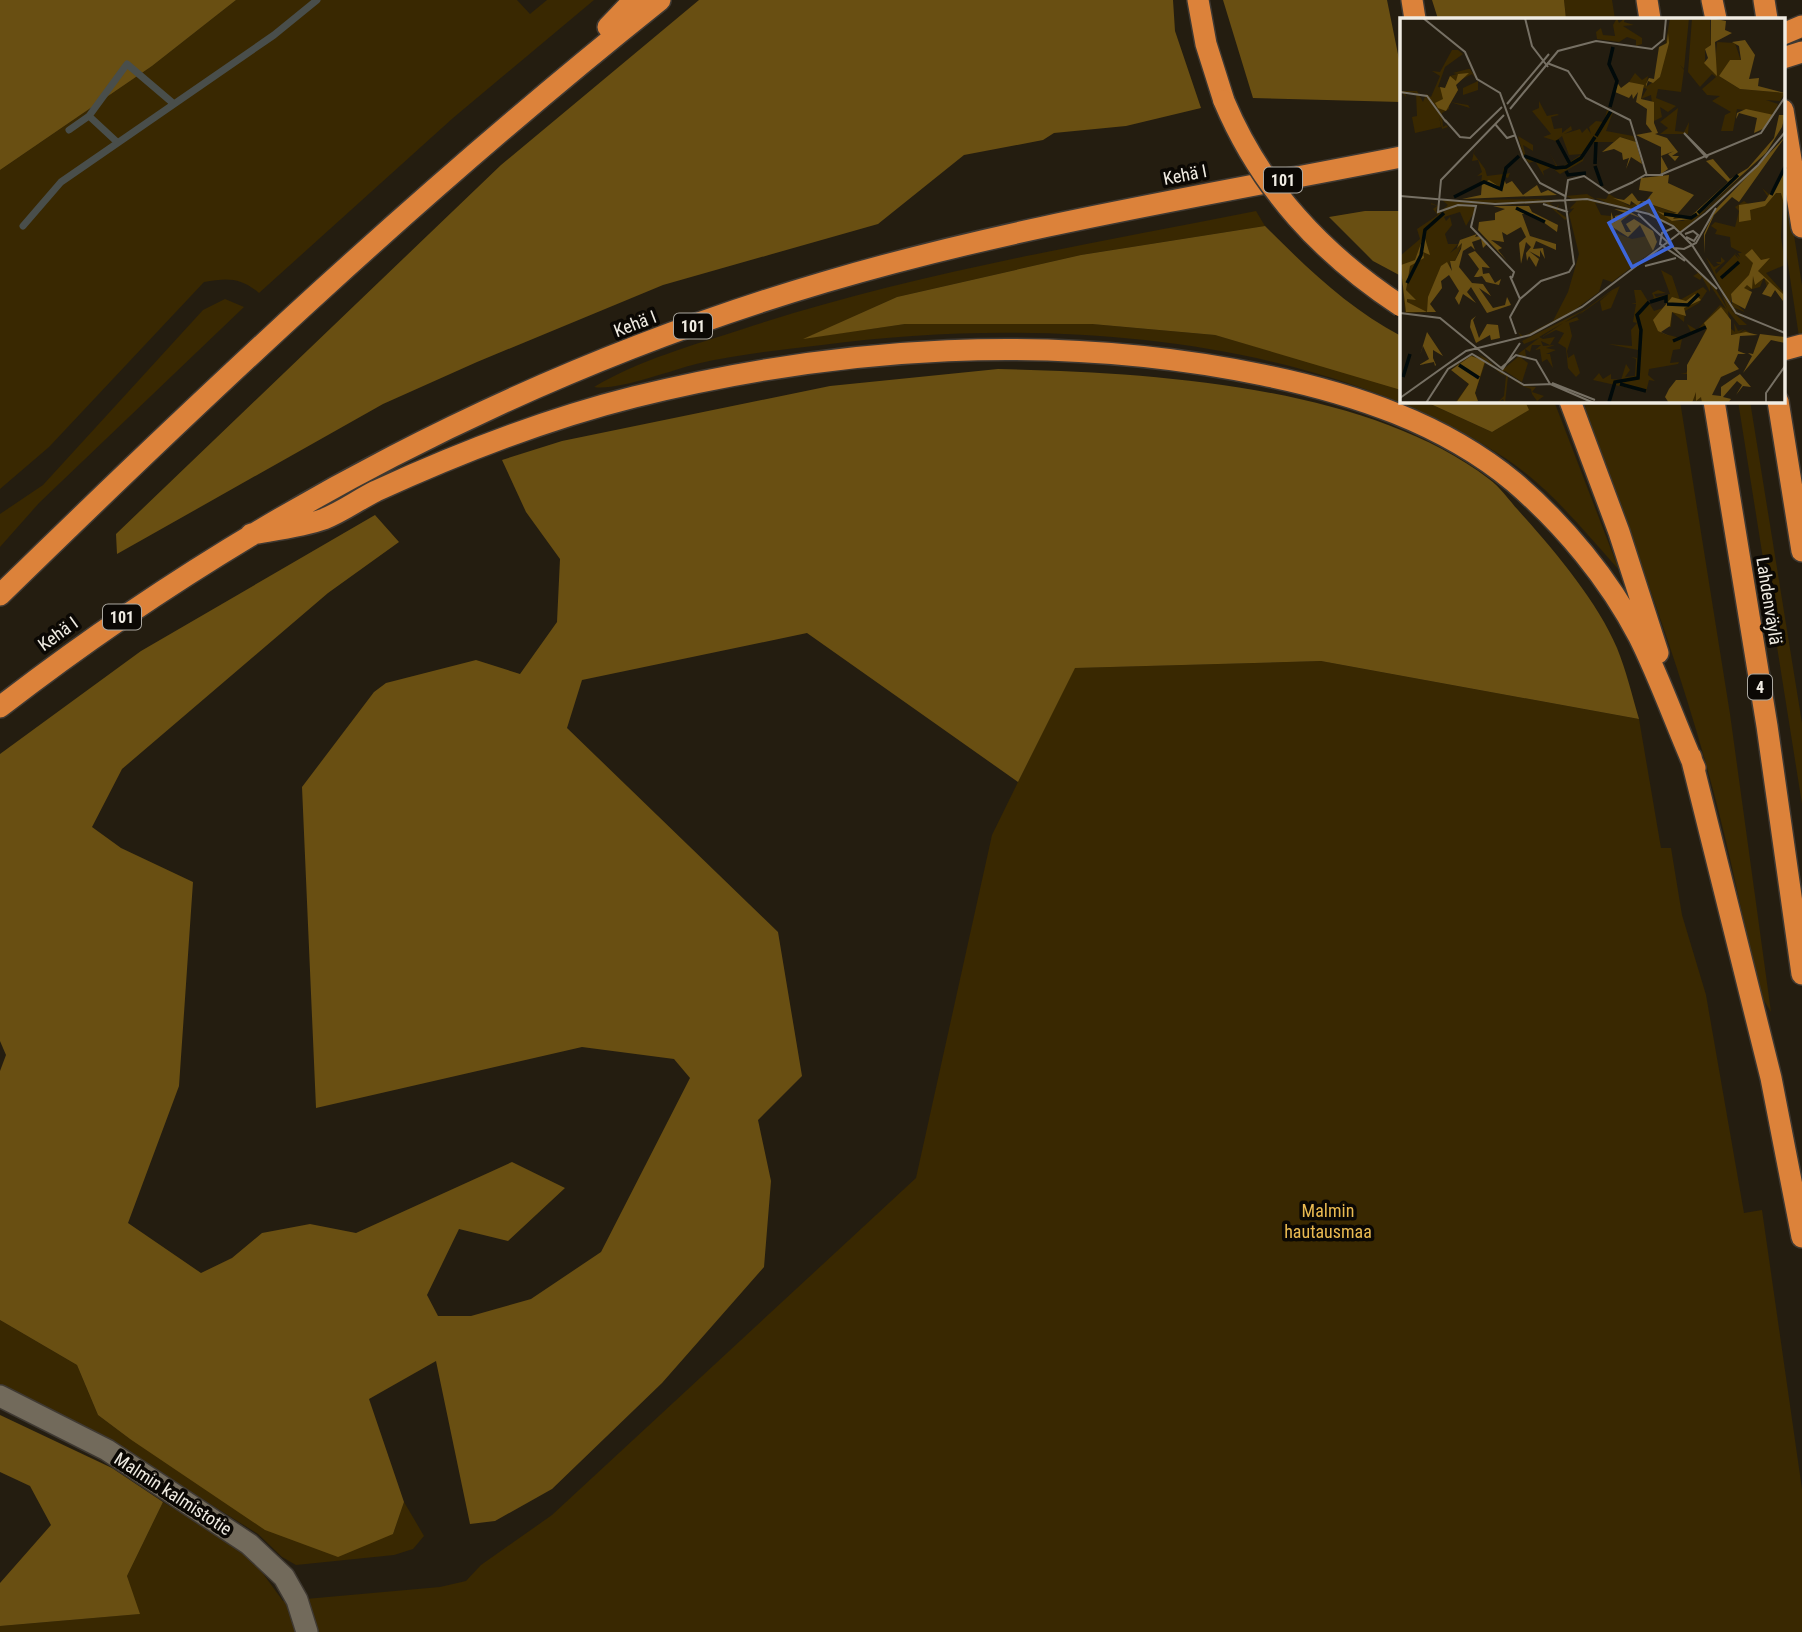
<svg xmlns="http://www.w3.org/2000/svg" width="1802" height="1632" font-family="'Roboto Condensed',sans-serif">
  <rect width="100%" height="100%" fill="#241d10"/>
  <path fill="#392801" d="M236,0h281l13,14 17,-14h47l-141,118 -194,175c-19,-16 -32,-15 -55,-11l-155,165 -49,42v-319l152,-104z
    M1564,0h48l3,19h-49z
    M1783,167l19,118v71l-19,-124z
    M1256,211l9,15 -184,29 -184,42 -91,41 99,-14h187l123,11 172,49 14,6v11h23l68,31 36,-22 -3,-9h29l65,169c-35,-39 -70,-83 -114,-112 -190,-125 -463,-142 -683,-113 -42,5 -85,9 -126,19 -24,6 -79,27 -102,23 45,-27 100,-42 149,-58 167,-55 341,-84 513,-118z
    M225,299l19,8 -205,196 -39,44v-33l43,-29 160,-175z
    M1581,401h99l50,313 41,298 -11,-18c-14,-61 -26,-122 -41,-181 -35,-140 -88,-277 -138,-412z
    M1738,401h12l52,322v81z
    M1321,661l318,58 22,129h10l11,67 24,80 38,218 18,-3 40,279v143h-1802v-6l139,-12 -12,-38 36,-74 57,34 36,28 27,37 157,-14 26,-6 15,-16 71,-50 364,-337 76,-343 82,-167z
    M0,1320l77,45 21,50 32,24 263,95 11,-32 20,34 -11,13 -19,6 -98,10 -14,-8 -24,-23 -168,-105 -90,-44z"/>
  <path fill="#694f12" d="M0,0h236l-84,66 -152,104z
    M699,0h474l2,31 26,77 -75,18 -72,7 -11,7 -79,15 -86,69 -215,61 -186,77 -94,42 -266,150 -1,-20 385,-369z
    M1223,0h164l14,69v33l-148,-4z
    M1432,0h132l2,19h-128z
    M1365,211h36v65l-28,-15 -44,-44z
    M1265,226c42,42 83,82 136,110v54l-186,-55 -123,-11h-187l-102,15 94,-42 184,-42z
    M998,369c150,3 368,16 491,110 11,8 20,21 29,31 34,38 79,90 99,138 9,22 15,47 22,71l-318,-58 -246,7 -57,114 -211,-149 -225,47 -15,48 211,204 24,144 -44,44 13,61 -7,86 -102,116 -110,106 -57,32 -25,3 -34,-163 -67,38 35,103 -11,32 -55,23 -73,-27 -135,-91 -32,-24 -21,-50 -77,-45v-249l6,-16 -6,-14v-287l141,-103 234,-136 24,27 -71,51 -206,176 -30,58 29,21 72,34 -14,204 -51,137 73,50 31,-15 30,-25 48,-9 46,9 156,-71 53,26 -57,53 -49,-12 -32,66 11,21h33l60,-17 70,-47 89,-174 -16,-19 -92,-12 -266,61 -14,-321 72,-95 12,-9 90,-23 44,14 37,-52 3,-63 -34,-47 -24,-52 60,-19 268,-55z
    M1424,401h101l4,9 -37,22z
    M0,1415l112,53 51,34 -36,74 13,38 -140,12v-43l51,-58 -21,-39 -30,-14z"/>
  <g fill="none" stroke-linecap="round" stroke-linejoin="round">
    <path stroke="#494e4b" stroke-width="7" d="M69,130l20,-14
      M117,142l-28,-26 38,-52 47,40
      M23,226l38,-44 213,-147 43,-35"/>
    <defs>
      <path id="minor" d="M0,1396l107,54 142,94 35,33 13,23 10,32"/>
      <path id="highway" d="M1198,0l8,44 18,57
        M1412,0l3,19
        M1647,0l3,19
        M1712,0l4,19
        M1764,0l3,19
        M608,27l26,-27
        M1783,34l19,-8
        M1783,58l19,-6
        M1783,110l19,117
        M1783,350l19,-5
        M1570,401l49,131 39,121
        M1714,401l53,325 35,248
        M1778,401l24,150
        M251,534c23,-4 51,-7 73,-15 18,-7 34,-19 52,-28 83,-38 170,-72 258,-94 206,-51 421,-65 629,-22 89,18 180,48 251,107 50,43 95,97 125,155 21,42 37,88 56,131
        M0,595c213,-208 428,-410 660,-595
        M0,707c246,-190 527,-337 825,-425 189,-56 384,-87 576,-125
        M1691,757l80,321 31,159"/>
    </defs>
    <use href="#minor" stroke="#3f3932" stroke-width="24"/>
    <use href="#highway" stroke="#3f3932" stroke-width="24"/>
    <use href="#minor" stroke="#726a5b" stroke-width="21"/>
    <use href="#highway" stroke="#dc823a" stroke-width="21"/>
    <defs>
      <path id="highway-bridge" d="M1224,101c37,88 98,153 177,205"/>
    </defs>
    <use href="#highway-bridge" stroke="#3f3932" stroke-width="24" stroke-linecap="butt"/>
    <use href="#highway-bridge" stroke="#dc823a" stroke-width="21"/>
  </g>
  <g text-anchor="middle" stroke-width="7" stroke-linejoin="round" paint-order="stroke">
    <g fill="#0b0804" stroke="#aba8a0" stroke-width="2">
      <rect x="1264" y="167.5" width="38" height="25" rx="5"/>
      <rect x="674" y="313.5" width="38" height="25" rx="5"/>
      <rect x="103" y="604.5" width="38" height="25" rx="5"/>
      <rect x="1748" y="674.5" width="24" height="25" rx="5"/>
    </g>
    <g font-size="16" font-weight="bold" fill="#f0ece3">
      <text x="1283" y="186">101</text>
      <text x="693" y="332">101</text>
      <text x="122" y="623">101</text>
      <text x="1760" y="693">4</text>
    </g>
    <g font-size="18" fill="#f0ece3" stroke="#0b0804">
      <text transform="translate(1185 175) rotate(-11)" y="6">Kehä I</text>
      <text transform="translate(635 324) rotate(-21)" y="6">Kehä I</text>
      <text transform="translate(1769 601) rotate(81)" y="6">Lahdenväylä</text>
      <text transform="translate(58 634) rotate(-36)" y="6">Kehä I</text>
      <text transform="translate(173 1494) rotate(33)" y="6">Malmin kalmistotie</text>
    </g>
    <g font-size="18" fill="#eaba51" stroke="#0b0804">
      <text x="1328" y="1217">Malmin<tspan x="1328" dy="21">hautausmaa</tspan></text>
    </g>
  </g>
  <g transform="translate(1400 18)">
    <rect width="385" height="385" fill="#241d10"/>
    <path d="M217,0l2,5 6,-5 -1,4 10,3 -11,1 19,12v6l-6,2v-6l-9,-3 -8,5 -22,-3 -1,-7 5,-4 2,7 12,1 -2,-11zM270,0h19l-5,51 -4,-4 4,5 -3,22 -23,-3 -2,9 20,8 -8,6 -8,-5 2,10 -8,4 -3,-26 -10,4 6,-10 -18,-7 6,-9 7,7 6,-4 -2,11 14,-10zM292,0l18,2 1,25 -6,4v14l9,10 3,-31 18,1 6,18 -22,15 21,13 45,4 -5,8 -14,-1 12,4 -4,11 -37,-6 -4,22h-12l4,-16 6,-3 -19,-11 8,-5 -13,-1 -5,-6 14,-12 -4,-3 -12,13 -12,-15zM52,32h6l5,4 -18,13 -7,20 7,1 5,-12 7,-2 -4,-1 15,-4h2l8,12v9l-15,5v-7l15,-7 -6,-7 -17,9 3,7 -8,12 18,3 2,3 -20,-6 -1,-1v8l-7,4 1,14 3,-2 20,19 -18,-17 -6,2 -3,-13 2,11 -26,6 -3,-16 5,-1 -1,-23 -11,-1 1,5 -5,-6h16l6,11 3,-8 5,3 9,-21 -8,-5 8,1zM139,83l8,15 10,-2 2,1 -8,2 3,12 8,-1v5l9,-7 1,4 -8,4 16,-5 2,4 5,-5 4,6 -2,-7 7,-6 8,1 3,-12 6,2 -7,19 27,5 3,6 -15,-5 -7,5h-19l-9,7 -3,12 -23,13 -9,-7 -8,4 1,5 -9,-15 -6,2 -5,-5 -6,-22 15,9v6l-10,-6 3,12 22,9 8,-1 -7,-13 10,17 23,-15 -13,1 -7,-19 -6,5 -13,-4 8,-3 -19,-23 7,-3zM278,90l-3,23 9,1 5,-10 -1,12h-28l8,-6 -8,-6zM75,129l-1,7 11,15 2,7 16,-2v-6l2,6 5,-1 -2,5 -6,-2 -1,15 -18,-1 7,-3 -2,-7 -7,3 1,-8 -5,1 5,-4 -4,-12 -6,1zM385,148l-4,71 4,28 -19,8 19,21v7l-10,-11 -5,8 -6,-21 -4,10 -15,4 -6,-4 -8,7v10l3,-2 11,10 -13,-5 18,13 -19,-13 17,15 -18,-13 17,16h-8l-11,-14 2,17 5,4 -1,-9 4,8 6,-2 -5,4 6,-3 5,3 -23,2 4,26 -5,10 -14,6 -3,10 3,9h8l-2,7 -51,-4 9,-19h12v-8l-1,2h-7l6,-1 21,-46 -25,12 -2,10 -7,1 -3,13 9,-1 -1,2 -29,5 -1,6 7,6 -6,-1 -3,12 -53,-12 6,-7 4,6 8,-5v5l10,1 5,-16 4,6 -5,7 10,-1 1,-17 -5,-2 6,1 1,-8 -30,-6 24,2 -1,-16 6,-7 -4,-1 3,-18h-5l5,-1 -2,-13h7l13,21 12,-4v-10l-16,4 4,-3 -2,-5 6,-3 8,3 -12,1 2,3 14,-3 -9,-24 11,6 8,24 23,-13 4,4 -8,12 -14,8 -1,11 -12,-10 -1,15h-8l-2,6 19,5 12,-4 -5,-10 10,6 23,-25 6,4 -16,-24v7l-8,-15 -2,3 -7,-4 5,-3 -6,-7 22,20 13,22 -6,-16 9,14 -24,-49 8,10 7,-3h-3l-2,-2h5v-5l4,4 -10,9 1,4 21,-22 -2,3 4,4 -3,-5 4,3 -2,-4h4l-11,-6 -1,-10 -15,-3 2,-4 -6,-4 4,-4 20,5 4,-16 -4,-4 9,-6 7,5 14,-5 3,-4 -6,-9 8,7zM349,153l-17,17 -51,44 -36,-21 -50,-8 6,12 10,1v9l6,-9 -1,17 16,6 15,-3 6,15 -41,31 -9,-3 -4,13 -27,20 -32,18 -19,7 -3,-5 5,4 5,-2 25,-13 15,-29 11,-38 -10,-40 5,-6 -3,1 -1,-1 7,-7 19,1 -30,-1 6,-2 -6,-3 21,-2 8,5h-11l24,4 -13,-5 11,1 3,-5 20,12 11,-5 39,13 6,4 -13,3h11l22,-11zM139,181l9,1 -37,4 52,-4 -14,3 7,5 3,-4 -2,7 10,7 -2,2 -19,-17 -41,2 -52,-1 22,2v5l-9,15 -6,-14 -16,5 2,4 4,-4 2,8 -7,9 3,10h10l-8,9 12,-9 -7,17h-5l-1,13 -8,7 1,7 -12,16 6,8 -31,1 -5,-57 20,-17 -3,-10 21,-14 -5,-6 4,-3 -6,-2 1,4 -1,-5 7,3 -2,5 5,2 12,-6 -12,4 7,-6 -6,-5 38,4 -22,-4zM220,268l-9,22 -9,3 -2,-10 12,-10 -33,24 4,-4 -18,11 12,-5 2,3 -10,3 3,13 -5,15 1,7 6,-4 6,19 -4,4 -8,-9 -2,-20 -8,-5 6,-10 -8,-3 -14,7 21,-14 -24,14 4,2 12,-2 -5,8 -9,-4 2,5 12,-1 -9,3 10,2 -10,4h4l3,14 -6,-9 -5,3 -2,-13 -5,1 6,-5h-9l-2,7 -5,-3 1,8 -8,-3 21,-16 -15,6 -2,-3 64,-32 26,-19zM78,336l9,5 13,13 19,-16 9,7 -6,19 -17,-11 -3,1 21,14 13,1 -4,5 12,4 -7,5 -5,-7 -1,-5 -9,-3 -14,-10 -3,27 -2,-4 -6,4 7,-7 2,-20 -5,-2 -15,-13 -11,32 3,10h-23l14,-19 -15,-12 22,-16 -26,13 20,-13 6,-1 6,3z" fill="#392801"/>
    <path d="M311,0l15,3 -1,9 7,3 -17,9 2,34 -13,-13 4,-5 -3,-9 6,-4zM268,15l1,10 -9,34 -7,6 -5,-2 -2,6v-3l3,-6 5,1 5,-32 8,-4zM345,22l10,15 -6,24 10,-1 -1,8 27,7 -45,-4 -21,-13 11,-16h11l-2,-14 -7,-4zM69,55l-13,12 2,5 -12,21 -8,-3 -3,-5 8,-4 -3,-12 5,1 5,-12 6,5 2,-7zM216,63l5,7 8,-6 15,3 -3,14 13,3v21l4,10 -3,1 12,4 11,14 -6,4h7l-4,5 -7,-7 6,-3 -13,5 7,13 -7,5v-27l-25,-12 16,-3 -6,-8 1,-15 -11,-7 2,-10 -5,7 -1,-5 -3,4 -14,-6 -5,16zM346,91l28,6 -9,13 -11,5 3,-15 -18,-5 -3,6 1,-6zM379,97h6l-3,12 -16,26 -69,63 -6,3 -19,2 -15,-10 12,4 8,-2 -36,-12 -3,5 -7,-5 -1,4 -17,-7 11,2 8,-7 6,8h8l7,-9 -14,-2 2,-12 28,-3 -1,8 26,12 -21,24 17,-2 38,-35 -22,-21 7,-2 17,20 18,-11 26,-30zM220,119l16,5 6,22 -11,-7 -5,12 3,-11 -6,2 -1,-7 -8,-4 -12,3zM385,119l-46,65 -7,-5 -18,18 -9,20 -1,19v-20l11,-24zM385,152l-1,34 -3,-11h-5l-11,13 -15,4 1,10 -12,2v-17l26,-4zM103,158l3,8 6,-3 11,14 14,-10 4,8 7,-3 9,5 -95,4 19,-4 1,-12 7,-3 12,8zM93,188h36l3,6 26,13 -1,7 -25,-18h-10l8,22 26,8v6l-20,-9 -3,8 10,-1 2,11 -5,-9v7l-11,-6 10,8 -3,8 -7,-11 -2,5 -1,-8 5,-6 -5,-5 -5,22 -2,-21 7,-6 -5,-10 -14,8 -5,-3 2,10 -13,-2 11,8 -4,2 9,11 -29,-31 1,-8 16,-2v-7l10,-4zM214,191l15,2 12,7 -11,-4 -9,7 5,11h5l-5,-8 8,-5 19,12 4,11 3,-7 -7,16 -13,-26 -12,12 -17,-11v-14l4,11v-7l10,-3zM77,216l-2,3 5,-1 8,7 3,6 -4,-5 -4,4 -2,-9 -9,3 3,8 -4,-4 -8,5 -4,16 13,16 11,1 8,12 -12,-8 14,20 12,-3 2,-8 4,8 -24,8 -16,-26 -4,5 9,11 -13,-9 -4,11 -4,-7 4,-7 -10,-16 -8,6 1,7 -12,16 6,8h-30l-6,-51 1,4 14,-5 9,-25 6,20 -7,-3 1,6 -14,8 -4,24 10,10 -9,-1v3l20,10 1,-15 13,-31 6,-4 5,9 -2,-10h5l6,-12 1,-6 -5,5 3,-8zM352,231l9,11 9,-2 -12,13 25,23v7l-8,-11 -4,7 -9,-3 7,-11 -5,-5 -9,7 -2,-9 -1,13 -5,-4 -3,3 8,4 -7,17 -13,-7 -1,-8 18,-19 4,-12 -8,-8zM75,233l15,17 -8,-1 1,7 6,-1 6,10 6,-4 -2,6 -13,-3 -4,-6 -4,1h-4l5,-8 -11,-15zM295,276l6,6 -17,8 2,8 -14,-4 -2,14 -9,6 8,4 -11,-5 -5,-11 19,-23 14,4zM321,289l10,13v15l15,-3 12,3 -18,1 -2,15 8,3h-8l-4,9 5,6 -18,8 -9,18 9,1v-9l19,-13 11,13 -8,-1 -7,9 6,-10 -5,-4 -14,16 8,2 -3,4h-26l-1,-6 -5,4v-9l-4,11h-23l-4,-6 4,-8 7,-9h11v-15l20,-36 -3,-6zM76,298l-3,4 6,18 8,-14 11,1 2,13 -9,2 -1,-5 -14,8 -6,-16 1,-7zM27,314l16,24 -10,-6v8l3,7 -1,1 -1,-4 -15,3 10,-6 -6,-13 -3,9zM360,316l25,3v6l-14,-3 -28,33 9,-17 -4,-3 5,1zM71,338l14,5 -10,32 3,8 -22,2 13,-19 -18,-14z" fill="#694f12"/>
    <path fill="none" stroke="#010a0a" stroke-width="3.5" d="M210,89l7,-26 -8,-17 4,-17M196,118l15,-25M157,122l13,24M124,138l32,12 10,-1 15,-9 14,-21M195,146l1,-22M195,148l7,20M166,153l2,4 18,-2M371,177l14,-28M54,179l30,-15 17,7 5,-21 13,-12M116,190l29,14M298,195l40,-38M264,196l27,4 6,-4M321,260l18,-16M7,265l14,-28 4,-25 19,-17M250,284l16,-5v6M267,286l21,1 11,-11M273,323l33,-14M59,347l20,13M3,359l7,-23M220,366l26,7M209,384l6,-20 23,-4 3,-48 -4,-15 12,-13"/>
    <path fill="none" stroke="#767064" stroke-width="2" d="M23,0l42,34 12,27 23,14 23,64 17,26 25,13M125,0l7,28 16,21M147,45l21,8 18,27 44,22 17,56M0,74l27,4 19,26M107,86l42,-50M110,91l48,-58 38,-10 56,8 12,-10 2,-21M104,97l-63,65 -3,32 20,-7 18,1 -5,21 43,45 -2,6M45,102l15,17 10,1 32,-31M95,106l12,14 9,-3M307,140l-23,-25 24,24M260,157l101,-42 24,-36M231,165l14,-8h18M0,178l95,8 92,-5 62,15 24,12 19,19 44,68 49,20M143,186l25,8M238,196l79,75M275,209l-13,6 -2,11 25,17M285,216l8,-3 5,4 -4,6 -8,-4M274,230l10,1 12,-6 20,-35M245,248l31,-8M110,258l10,23M0,295l40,5 61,50 15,-13 20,5 14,24 44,19M116,316l-6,-17 10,-18 21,-18 28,-9 5,-8 -9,-64 3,-20 16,-4 25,17 24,-11M102,352l18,-27M152,365l43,17M0,380l66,-47 64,-16 52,-28 124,-94 52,-48 27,-33M26,385l22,-34 24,-15 52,31 30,-1M366,385v-10l19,-27"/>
    <path fill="#3d66da" fill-opacity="0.15" stroke="#3d66da" stroke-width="3.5" d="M249,183l23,45 -40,21 -23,-44z"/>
    <rect width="385" height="385" fill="none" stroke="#f0ece3" stroke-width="3.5"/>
  </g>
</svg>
